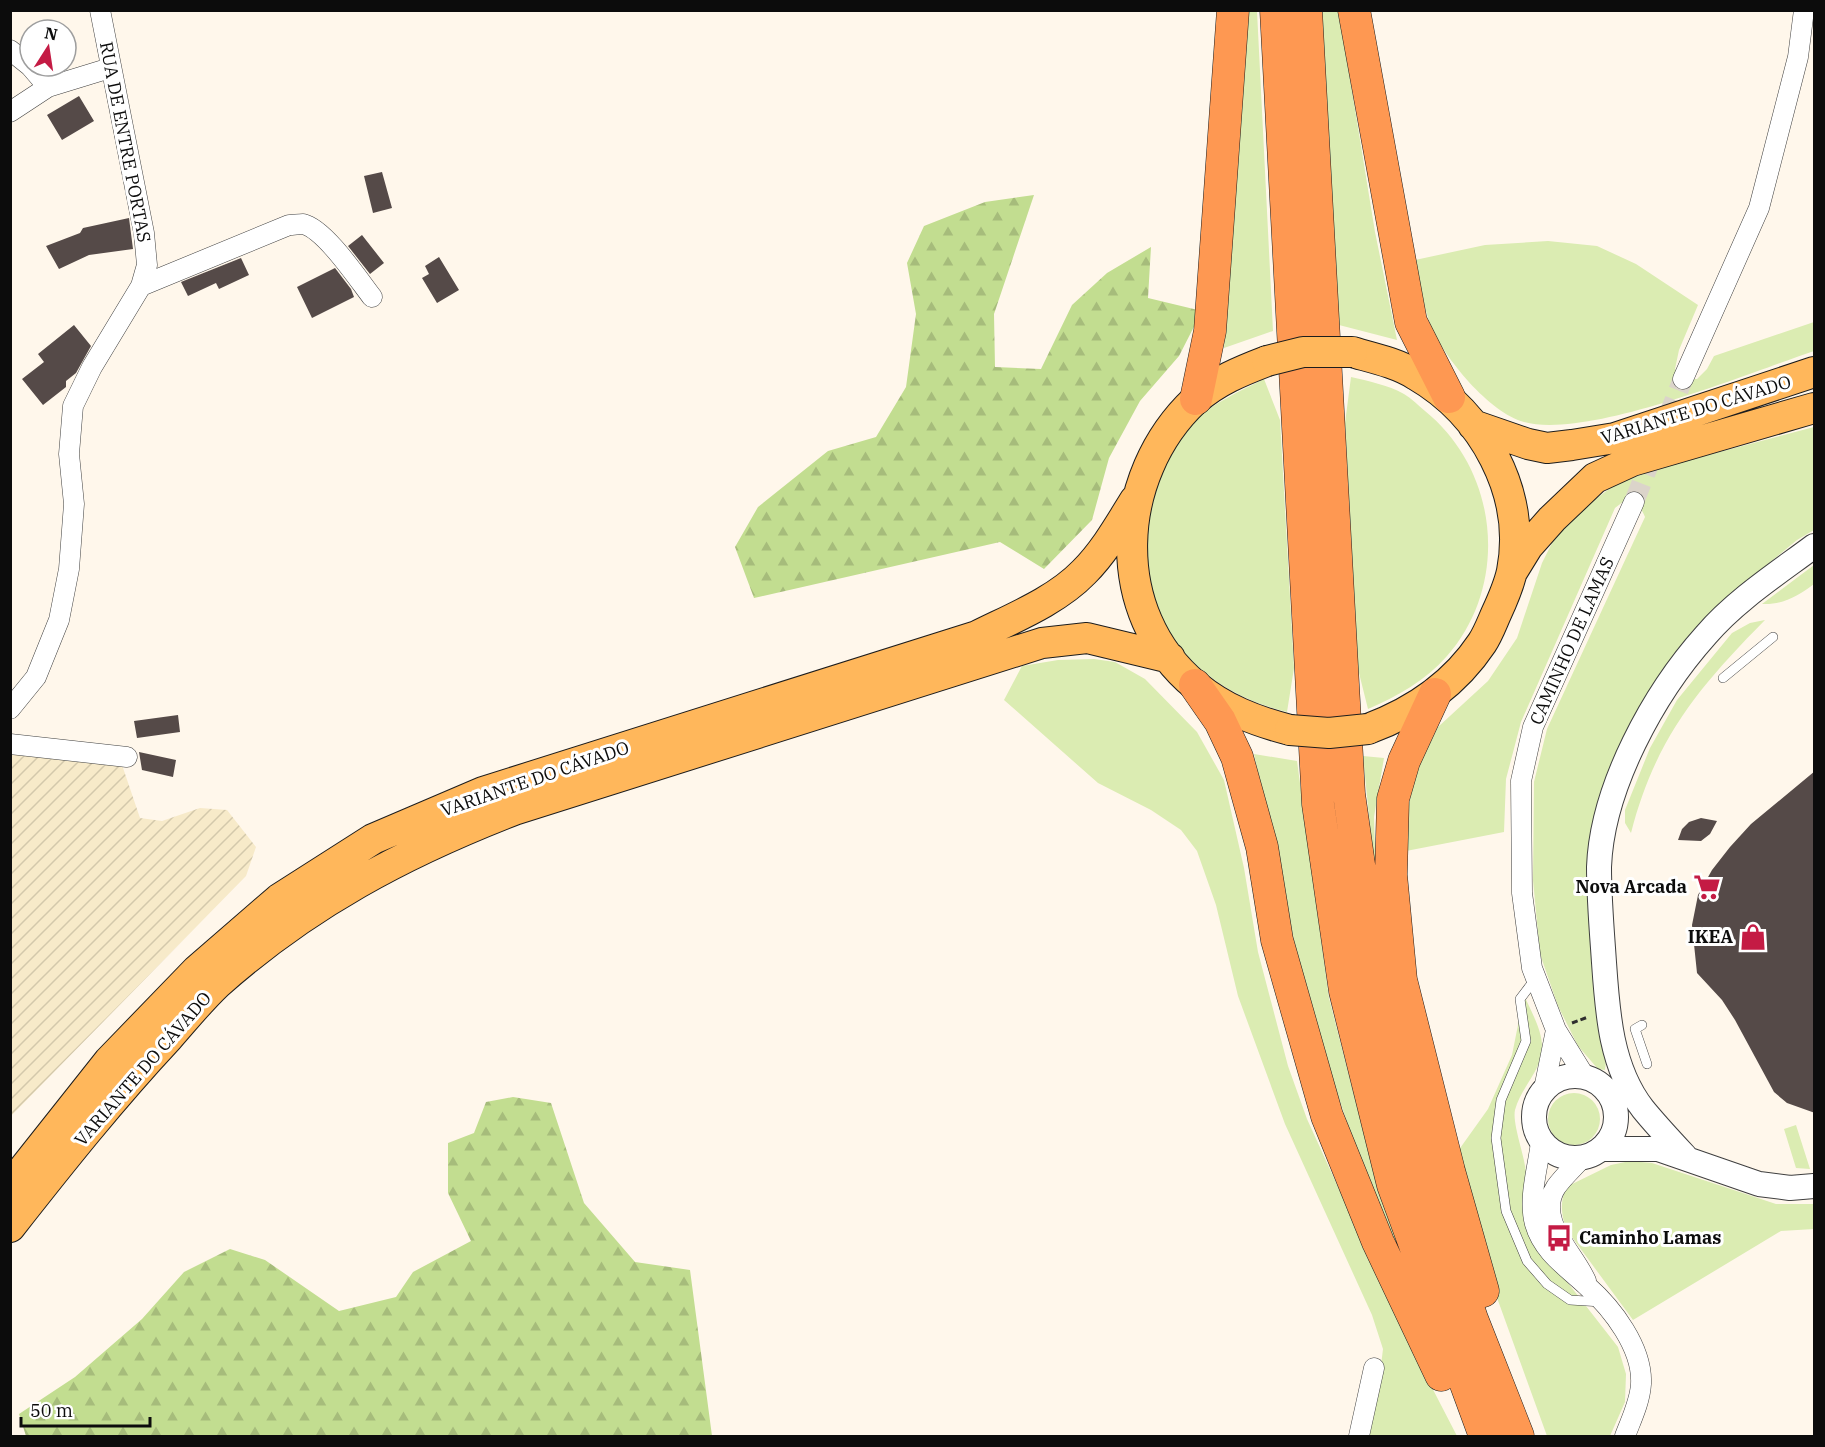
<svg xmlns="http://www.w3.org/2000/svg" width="1825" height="1447" font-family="'IBM Plex Serif',serif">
  <defs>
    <pattern id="farmland-furrows" width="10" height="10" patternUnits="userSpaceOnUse" patternTransform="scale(1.5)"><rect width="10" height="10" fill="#f7eac9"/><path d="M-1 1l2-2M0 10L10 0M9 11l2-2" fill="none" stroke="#d3c8ab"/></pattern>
    <pattern id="forest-firs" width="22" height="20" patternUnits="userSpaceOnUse" patternTransform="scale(1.5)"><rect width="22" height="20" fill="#c2dd90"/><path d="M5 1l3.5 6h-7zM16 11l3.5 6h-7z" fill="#a6bc7b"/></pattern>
  </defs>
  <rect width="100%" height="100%" fill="#fff7eb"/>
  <path fill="url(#farmland-furrows)" d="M11,746l108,10 21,62 22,3 38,-13 27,2 29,37 -10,29 -235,240z"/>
  <path fill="#dbecb2" d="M1243,11h14l16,320 -49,17 9,-198z
    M1320,11h19l36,221 22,108 -58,-15z
    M1548,241l49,5 39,18 62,41 -19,45 -4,19 9,10h13l10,-10 7,-13 100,-34v29c-65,22 -227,89 -290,71 -34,-9 -80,-64 -93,-96 -8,-20 -11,-45 -16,-66l70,-15z
    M1351,377c17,4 37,8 53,17 7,4 14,11 21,17 74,60 85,173 22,245 -22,25 -49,40 -79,53l-10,-40 -13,-246z
    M1264,379l16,41 14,248 -7,44c-80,-20 -133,-72 -143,-157 -2,-13 4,-31 7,-45 5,-34 17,-64 42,-88 19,-19 48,-31 71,-43z
    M1814,427v103l-17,10 -53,44 -145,220 8,247 -2,19 -7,-1 -20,-23 -20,-40 -18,-52 -7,-74 1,-98 13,-53 98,-212c-5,-12 -9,-15 -21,-16l-9,7 -94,214 -15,57 -2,53 -98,19 1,-38 9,-41 22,-45 50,-46 29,-43 25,-75 13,-26 26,-27 36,-27 57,-19z
    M1814,565v19c-16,12 -31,21 -52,20z
    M1765,620c-67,68 -110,119 -134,213l-6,-10v-13l25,-62 27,-48 55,-67 18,-10z
    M1094,659l21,3 30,17 52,53 27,48 20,88 14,84 30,114 19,53 104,228 46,89h-89l9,-38 6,-49 -11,-34 -87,-191 -47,-128 -22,-91 -19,-54 -16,-21 -30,-20 -53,-27 -94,-83 18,-34 36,-6z
    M1254,754l43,7 32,237 36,140 56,168 -58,-137 -54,-159z
    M1363,756l21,2 -10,59 2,69z
    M1524,995c8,19 24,44 16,65 -6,18 -20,31 -25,50 -3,14 10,46 11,63l35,101 57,73 8,27 -1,28 -15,34h-63l-51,-141 -38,-144 30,-42 24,-54z
    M1548 1119a26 26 0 1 1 52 0a26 26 0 1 1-52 0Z
    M1796,1125l14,44 -14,-1 -12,-39z
    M1630,1161l22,2 124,41h38v25l-33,2 -148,89 -67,-91c-5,-16 -6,-26 0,-42l45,-22z"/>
  <path fill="url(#forest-firs)" d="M1034,195l-40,119 1,53 46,2 31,-64 35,-32 44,-26 -3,51 54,13 -23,45 -39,45 -31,57 -17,62 -48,49 -44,-27 -246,56 -19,-51 23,-40 70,-56 48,-14 30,-50 10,-73 -9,-51 17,-37 61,-24z
    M513,1097l38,6 33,100 51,59 55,8 22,166h-686l-7,-22 56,-37 67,-58 42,-47 46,-23 35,11 74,51 57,-14 17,-25 58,-31 -23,-48v-50l26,-10 12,-31z"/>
  <path fill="#554a48" d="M79,96l15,25 -32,19 -15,-25z
    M382,172l10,36 -19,5 -9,-37z
    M129,218l4,31 -44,6 -30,14 -13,-23 34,-13 3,-5z
    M362,235l22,28 -14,11 -22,-28z
    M439,257l20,33 -22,13 -15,-25 7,-4 -4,-8z
    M241,258l8,17 -30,14 -3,-6 -28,13 -7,-14z
    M335,268l16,21 3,8 -42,21 -15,-31z
    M74,325l17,21 -15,27 -10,8v6l-23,18 -21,-26 22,-17 -6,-8z
    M178,715l2,17 -43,6 -3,-17z
    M139,752l37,8 -3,17 -31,-7z
    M1815,771v342l-28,-10 -13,-11 -39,-72 -13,-20 -25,-27 -5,-48 6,-30 14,-25 18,-23 21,-23z
    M1701,818l16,3 -7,13 -9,7 -23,-1 4,-11 7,-7z"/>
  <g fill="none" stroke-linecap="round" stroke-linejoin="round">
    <path stroke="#dbd4ca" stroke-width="20" stroke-dasharray="20 10" stroke-linecap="butt" d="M1634,502l49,-123"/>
    <defs>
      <path id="service" d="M1723,678l50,-41
        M1536,978l-16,21 6,42 -25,59 -5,38 10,73 21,50 20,23 23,16 32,2
        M1642,1025l-7,4 12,35"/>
      <path id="minor" d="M10,50l20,16
        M30,66l18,21
        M10,112l38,-25 62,-19
        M141,286l148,-61c4,0 10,-1 14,-1 22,5 55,55 69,73
        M1683,379l76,-171 39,-151 6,-47
        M10,709l26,-32 23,-57 10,-51 5,-65 -5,-50 4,-48 19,-39 49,-81 6,-21 -3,-32 -44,-223
        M10,744l117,13
        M1585,1077l-29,-47 -24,-62 -10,-75 -1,-112 12,-54 101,-225
        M1544,1089l12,-59
        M1541,1142c-3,26 -13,56 -6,82 8,28 32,43 52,62 25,22 56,62 54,98 -1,18 -10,36 -16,52
        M1582,1158c-9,10 -19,19 -26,29 -21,33 18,66 30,94
        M1359,1436l15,-68"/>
      <path id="tertiary" d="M1534 1117a41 41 0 1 1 82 0a41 41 0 1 1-82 0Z
        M1602,1149h56l101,35 31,4 24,-2
        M1685,1156c-14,-15 -29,-31 -42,-47 -35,-45 -36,-106 -40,-161 -2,-27 -4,-54 -4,-81 3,-80 55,-174 107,-232 30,-35 72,-62 108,-89"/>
      <path id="primary" d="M1352,352c21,6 45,11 64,23 67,39 111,118 96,196 -3,14 -10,30 -16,43 -4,9 -8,20 -14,29 -28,42 -68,69 -114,86
        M1267,361c-26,10 -51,20 -72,39 -80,75 -88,213 1,286 28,23 59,35 94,44
        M1473,425l55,19 19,4 25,-3 43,-7 199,-66
        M1512,572l16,-26 24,-27 43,-41 37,-17 182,-53
        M10,1186l99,-125 88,-91 82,-71 94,-60 110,-47 494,-156c36,-18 79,-35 107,-64 21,-21 36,-48 51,-72
        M10,1227c51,-65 102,-129 158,-189 16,-18 32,-38 49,-54 90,-80 186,-131 297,-174l528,-167 45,-5 83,20"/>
      <path id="trunk" d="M1276,10l42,794 27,187 48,194 92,251
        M1306,10l43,784 27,191 48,192 48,142 46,117
        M1354,10l57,312 38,75
        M1196,399l14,-68 23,-321
        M1195,685l25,36 17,36 25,90 15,93 50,176 51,126 63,133
        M1435,694l-31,67 -11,38 -2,76 10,105 48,191 34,120"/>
    </defs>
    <use href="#service" stroke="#3f3f3f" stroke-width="10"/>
    <use href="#minor" stroke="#3f3f3f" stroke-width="21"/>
    <use href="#tertiary" stroke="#3f3f3f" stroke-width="26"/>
    <use href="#primary" stroke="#1d1d1d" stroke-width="32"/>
    <use href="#trunk" stroke="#1d1d1d" stroke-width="33"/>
    <path stroke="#2e2e2e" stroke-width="3" stroke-dasharray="6 3" stroke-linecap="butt" d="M1572,1023l16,-6"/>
    <use href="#service" stroke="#fff" stroke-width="9"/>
    <use href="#minor" stroke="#fff" stroke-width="20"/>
    <use href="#tertiary" stroke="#fff" stroke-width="24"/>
    <use href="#primary" stroke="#ffb75b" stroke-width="30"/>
    <use href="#trunk" stroke="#fe9852" stroke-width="32"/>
    <defs>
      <path id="primary-bridge" d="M1267,361l36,-9h49
        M1290,730l39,3 39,-4"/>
    </defs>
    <use href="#primary-bridge" stroke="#1d1d1d" stroke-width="32" stroke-linecap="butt"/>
    <use href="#primary-bridge" stroke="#ffb75b" stroke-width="30"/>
  </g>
  <defs>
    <symbol id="supermarket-bare" viewBox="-9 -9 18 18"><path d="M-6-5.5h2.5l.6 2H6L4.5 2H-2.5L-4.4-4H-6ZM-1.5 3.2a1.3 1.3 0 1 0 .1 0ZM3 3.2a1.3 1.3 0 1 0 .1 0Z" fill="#c41b44" stroke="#fff" stroke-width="2.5" paint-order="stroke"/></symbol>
    <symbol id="shop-bare" viewBox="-9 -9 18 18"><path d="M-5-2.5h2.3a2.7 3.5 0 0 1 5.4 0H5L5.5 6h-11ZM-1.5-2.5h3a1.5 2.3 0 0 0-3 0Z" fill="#c41b44" stroke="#fff" stroke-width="2.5" paint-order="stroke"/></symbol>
    <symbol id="bus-bare" viewBox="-9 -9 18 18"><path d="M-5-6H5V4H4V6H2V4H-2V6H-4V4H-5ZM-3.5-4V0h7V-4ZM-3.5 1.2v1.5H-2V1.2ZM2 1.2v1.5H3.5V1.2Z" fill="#c41b44" stroke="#fff" stroke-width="2.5" paint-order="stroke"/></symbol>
  </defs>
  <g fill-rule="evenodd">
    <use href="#supermarket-bare" x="1688" y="868" width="38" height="38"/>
    <use href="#shop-bare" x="1734" y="918" width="38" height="38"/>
    <use href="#bus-bare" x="1540" y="1219" width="38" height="38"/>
  </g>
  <g text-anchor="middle" stroke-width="6" stroke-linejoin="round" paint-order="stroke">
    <g font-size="18" fill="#0c0c0c" stroke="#fff">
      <text transform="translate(125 142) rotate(79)" y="6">RUA DE ENTRE PORTAS</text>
      <text transform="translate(1696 410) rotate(-17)" y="6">VARIANTE DO CÁVADO</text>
      <text transform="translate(1572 641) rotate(-66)" y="6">CAMINHO DE LAMAS</text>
      <text transform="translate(535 779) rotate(-19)" y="6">VARIANTE DO CÁVADO</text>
      <text transform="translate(143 1069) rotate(-49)" y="6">VARIANTE DO CÁVADO</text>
    </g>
    <g font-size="18" font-weight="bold" fill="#0c0c0c" stroke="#fff" text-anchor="end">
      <text x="1687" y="893">Nova Arcada</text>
      <text x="1733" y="943">IKEA</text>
      <text x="1579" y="1244" text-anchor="start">Caminho Lamas</text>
    </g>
  </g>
  <rect width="1825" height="1447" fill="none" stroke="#0c0c0c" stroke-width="24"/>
  <g transform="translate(48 48) rotate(12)"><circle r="28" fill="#ffffff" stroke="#9e9e9e" stroke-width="1.5"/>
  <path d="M0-4.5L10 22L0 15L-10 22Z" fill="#c41b44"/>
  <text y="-9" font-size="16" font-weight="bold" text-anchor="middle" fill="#0c0c0c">N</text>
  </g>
  <path d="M21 1417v9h129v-9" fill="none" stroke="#0c0c0c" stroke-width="3"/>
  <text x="30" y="1417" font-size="18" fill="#0c0c0c" stroke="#ffffff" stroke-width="4.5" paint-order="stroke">50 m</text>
</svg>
